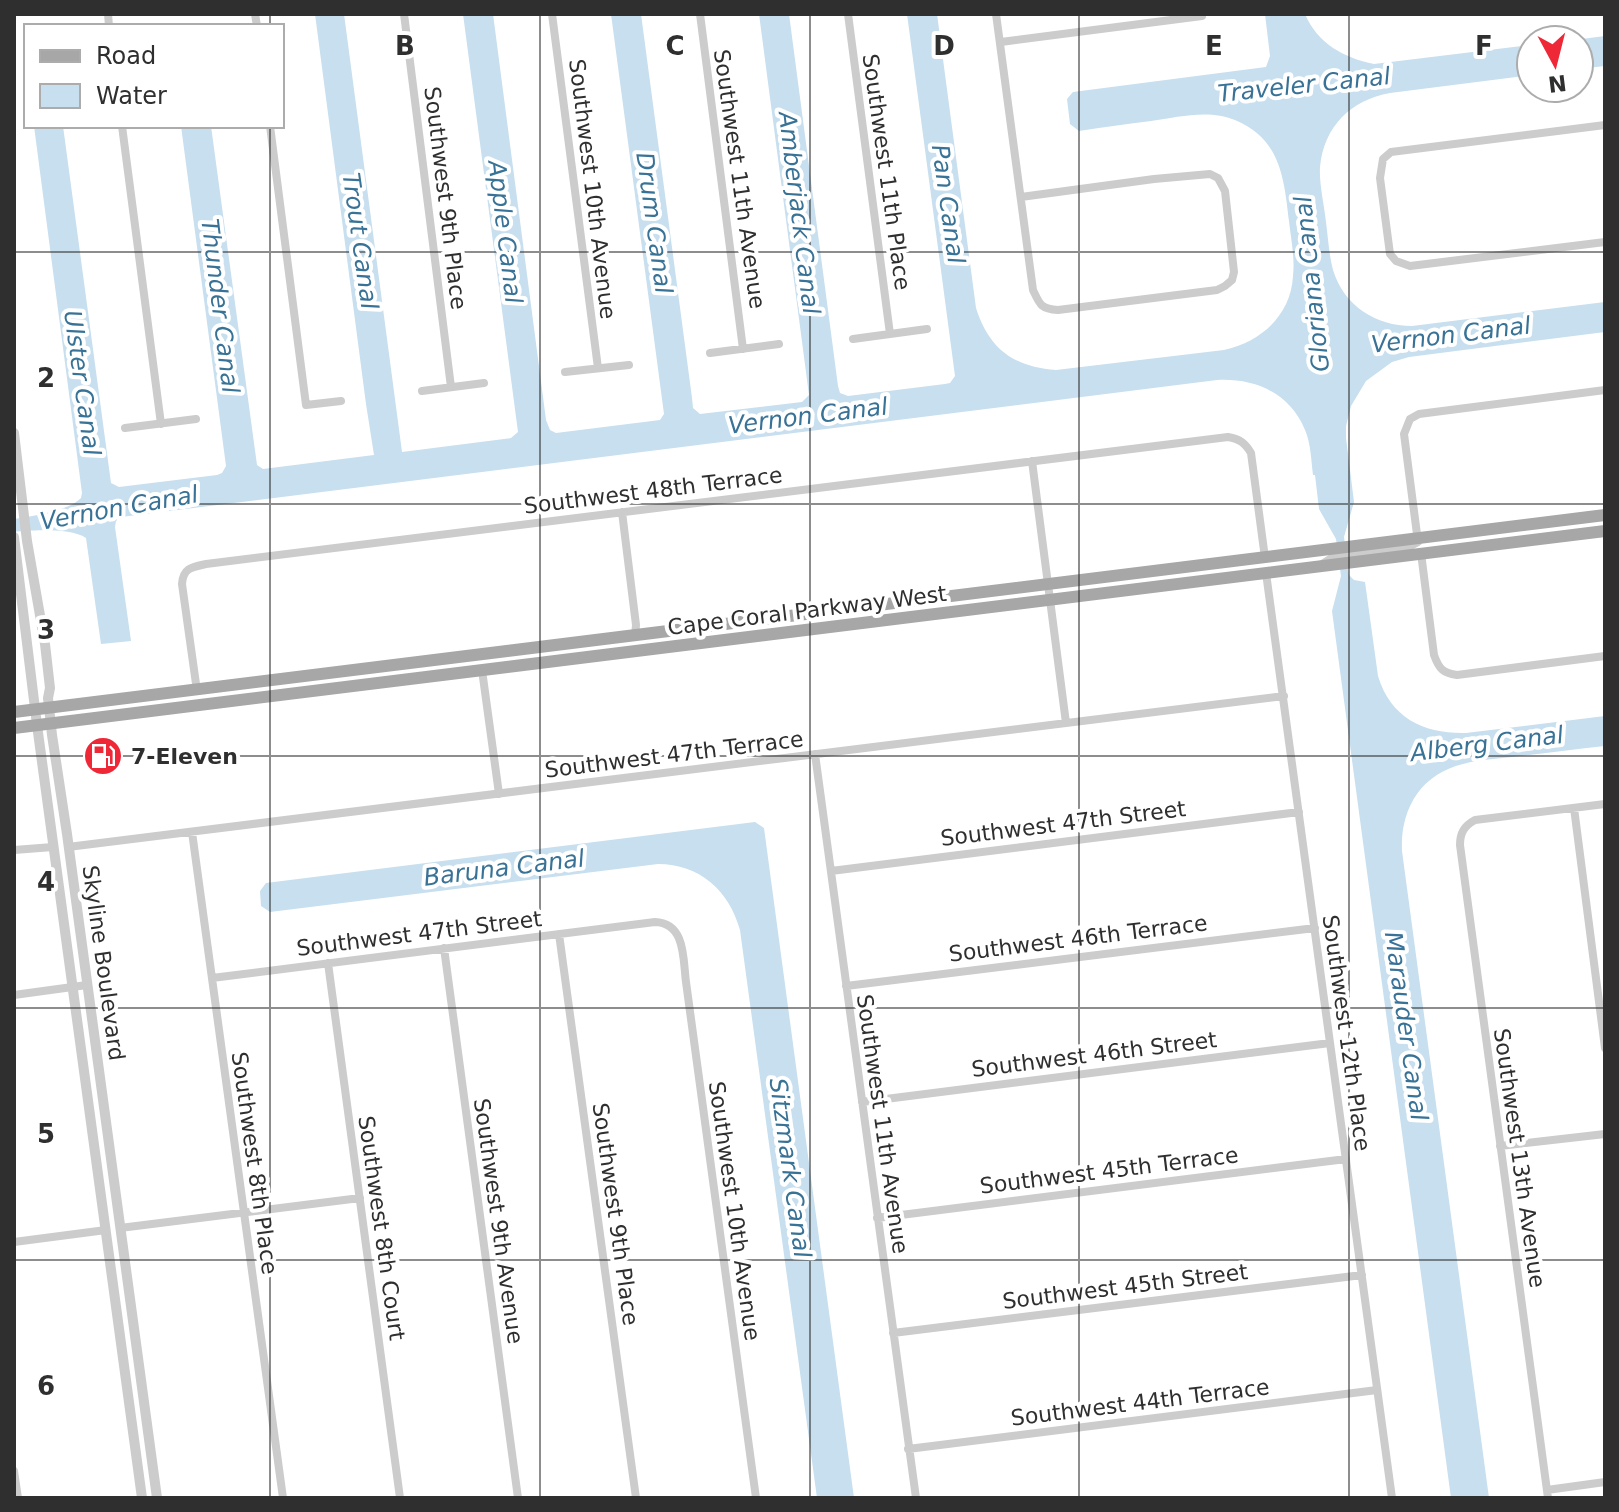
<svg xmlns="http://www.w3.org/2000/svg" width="1619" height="1512" font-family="'DejaVu Sans',sans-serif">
  <rect width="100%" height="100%" fill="#fff"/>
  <path fill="#c7dfee" d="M315,14h29l58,438 109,-14 7,-6 -55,-418h30l53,406 4,10 6,3 104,-13 4,-6 -53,-400h30l51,384 1,10 7,6 102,-12 7,-7 -50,-381h30l49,372 2,7 8,3 97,-12 5,-1 5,-7 -48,-362h30l39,294c13,41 38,59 80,62l168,-20c37,-8 67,-35 69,-74 2,-18 -2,-37 -4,-55 -5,-42 -8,-82 -54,-101 -26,-11 -57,-3 -84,1 -24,3 -48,6 -72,10l-9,-7 -3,-25 6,-7 193,-25 4,-11 -5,-42h40c12,29 39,44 69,50l157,-19v30l-141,18c-39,7 -66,33 -70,74 -1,17 4,37 6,55 2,15 3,33 7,48 11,36 43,56 79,56l193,-24v30l-196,25 -17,5 -26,19 -15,25 -5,20v12l8,64 -10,35 5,38 5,5 11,2 13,94c13,43 47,58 88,57l139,-17v30c-29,3 -58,7 -86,10 -19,3 -38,3 -56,8 -42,10 -63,45 -61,87l87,647h-38l-119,-887 9,-35 -5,-37 -17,-30 -4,-34h-2c-2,-15 -2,-31 -8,-45 -15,-37 -50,-52 -88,-50l-1096,137 -5,4 -1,6 16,114 -30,3 -15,-106c-15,-10 -54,-8 -72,-6v-13c18,-3 55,-8 67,-21l1,-5 -48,-367h29l48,357 8,4 98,-12 5,-2 4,-7 -45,-340h30l46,339 6,4 111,-14 -8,-51z
    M1605,36v30l-26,3v-29h-5z
    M755,822l9,6 90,670h-37l-77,-568c-11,-40 -41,-66 -82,-66l-388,48 -9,-6 -1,-15 6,-8z"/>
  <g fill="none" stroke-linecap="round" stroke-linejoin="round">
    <path stroke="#ccc" stroke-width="8" d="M108,14l1,12
      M255,14l2,12
      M404,14l47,373
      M552,14l46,354
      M700,14l43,335
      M848,14l42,320
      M996,14l37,276c7,15 8,19 25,20l159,-20 8,-4 7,-6 2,-8 -9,-81 -7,-13 -8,-4 -56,5 -133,18
      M1001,42l201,-26
      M1605,125l-214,27 -8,7 -3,19 10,76 6,7 14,5 195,-24
      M122,126l39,298
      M270,126l36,279 35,-4
      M853,339l74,-10
      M710,353l69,-9
      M565,372l64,-7
      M422,391l62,-8
      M125,428l71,-9
      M1032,461l34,262
      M622,512l14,113 -1,11
      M1421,553l13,102c5,14 9,18 23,20l148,-19
      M1322,564l11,-7 72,-8 13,-7 -14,-108 6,-15 9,-5 186,-24
      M1266,573l126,925
      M482,670l17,124
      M197,691l-15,-107c1,-16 10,-17 24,-20l1022,-127c12,2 17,6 23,16l14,105
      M815,754l101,744
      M1574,808l31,240
      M192,832l91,666
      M68,847l1216,-151
      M14,850l39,-3
      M831,871l468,-59
      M559,934l77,564
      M444,948l74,550
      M328,963l72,535
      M212,978l443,-56c31,1 28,38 31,60l70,516
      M846,986l469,-58
      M14,995l73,-10
      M862,1102l468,-59
      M1500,1146l105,-12
      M877,1218l469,-59
      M120,1228l240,-30
      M14,1242l92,-12
      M893,1333l469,-58
      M908,1449l469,-59
      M14,1471l4,27
      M1547,1490l58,-8
      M1548,1498l-88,-653c0,-12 4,-19 15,-25l130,-16"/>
    <path stroke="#ccc" stroke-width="10" d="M14,433l13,108 18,103 5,44 -2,10 4,37 15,99 90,664
      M14,537l23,188 105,773"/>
    <path stroke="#a7a7a7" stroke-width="12" d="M14,712l1591,-197
      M14,728l1591,-197"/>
  </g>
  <path fill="none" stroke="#2f2f2f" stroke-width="2" stroke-opacity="0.55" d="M270,14v12M540,14v1484M810,14v1484M1079,14v1484M1349,14v1484M270,126v1372M14,252h1591M14,504h1591M14,756h1591M14,1008h1591M14,1260h1591"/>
  <defs>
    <symbol id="fuel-disc" viewBox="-11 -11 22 22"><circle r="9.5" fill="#ef2837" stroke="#fff"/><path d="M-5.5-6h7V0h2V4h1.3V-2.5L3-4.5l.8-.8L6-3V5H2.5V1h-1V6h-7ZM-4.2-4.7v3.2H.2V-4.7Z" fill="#fff"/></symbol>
  </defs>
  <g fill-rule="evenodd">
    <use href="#fuel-disc" x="81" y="734" width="44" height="44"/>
  </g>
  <g text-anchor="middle" stroke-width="8" stroke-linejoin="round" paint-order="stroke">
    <g font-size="22" fill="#2f2f2f" stroke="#fff">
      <text transform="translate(887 172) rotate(82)" y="8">Southwest 11th Place</text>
      <text transform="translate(740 179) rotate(82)" y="8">Southwest 11th Avenue</text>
      <text transform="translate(593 189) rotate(83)" y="8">Southwest 10th Avenue</text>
      <text transform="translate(446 198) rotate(83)" y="8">Southwest 9th Place</text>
      <text transform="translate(653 490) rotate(-7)" y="8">Southwest 48th Terrace</text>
      <text transform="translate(807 610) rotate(-7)" y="8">Cape Coral Parkway West</text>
      <text transform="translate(674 754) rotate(-7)" y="8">Southwest 47th Terrace</text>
      <text transform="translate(1063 823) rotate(-7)" y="8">Southwest 47th Street</text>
      <text transform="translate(419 933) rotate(-7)" y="8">Southwest 47th Street</text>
      <text transform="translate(1078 938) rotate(-7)" y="8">Southwest 46th Terrace</text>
      <text transform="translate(104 963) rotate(82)" y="8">Skyline Boulevard</text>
      <text transform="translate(1347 1033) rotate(82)" y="8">Southwest 12th Place</text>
      <text transform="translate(1094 1054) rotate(-7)" y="8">Southwest 46th Street</text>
      <text transform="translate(883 1124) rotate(82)" y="8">Southwest 11th Avenue</text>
      <text transform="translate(1520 1158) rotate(82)" y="8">Southwest 13th Avenue</text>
      <text transform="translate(255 1163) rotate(82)" y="8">Southwest 8th Place</text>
      <text transform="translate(1109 1170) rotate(-7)" y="8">Southwest 45th Terrace</text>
      <text transform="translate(735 1211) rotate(82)" y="8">Southwest 10th Avenue</text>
      <text transform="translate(616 1214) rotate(82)" y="8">Southwest 9th Place</text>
      <text transform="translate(499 1221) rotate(82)" y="8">Southwest 9th Avenue</text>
      <text transform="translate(382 1228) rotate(82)" y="8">Southwest 8th Court</text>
      <text transform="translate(1125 1286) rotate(-7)" y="8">Southwest 45th Street</text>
      <text transform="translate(1140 1402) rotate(-7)" y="8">Southwest 44th Terrace</text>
    </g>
    <g font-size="22" font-weight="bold" fill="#2f2f2f" stroke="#fff" text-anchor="start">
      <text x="131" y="764">7-Eleven</text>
    </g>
    <g font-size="24" font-style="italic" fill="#387296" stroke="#fff">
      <text transform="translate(1304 85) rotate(-6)" y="8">Traveler Canal</text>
      <text transform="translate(948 204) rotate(82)" y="8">Pan Canal</text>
      <text transform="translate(799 213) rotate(83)" y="8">Amberjack Canal</text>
      <text transform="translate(654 223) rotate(82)" y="8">Drum Canal</text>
      <text transform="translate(505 232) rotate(83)" y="8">Apple Canal</text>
      <text transform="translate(360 241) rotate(82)" y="8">Trout Canal</text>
      <text transform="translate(1312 284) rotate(-96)" y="8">Gloriana Canal</text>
      <text transform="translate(220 306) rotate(83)" y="8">Thunder Canal</text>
      <text transform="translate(1451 335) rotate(-7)" y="8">Vernon Canal</text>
      <text transform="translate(82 383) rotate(82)" y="8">Ulster Canal</text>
      <text transform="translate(808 416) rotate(-7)" y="8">Vernon Canal</text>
      <text transform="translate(119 508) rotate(-10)" y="8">Vernon Canal</text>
      <text transform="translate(1487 744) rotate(-7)" y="8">Alberg Canal</text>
      <text transform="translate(504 868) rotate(-7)" y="8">Baruna Canal</text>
      <text transform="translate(1406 1026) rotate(82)" y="8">Marauder Canal</text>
      <text transform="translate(790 1168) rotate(82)" y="8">Sitzmark Canal</text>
    </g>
  </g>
  <g font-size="26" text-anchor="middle" font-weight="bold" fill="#2f2f2f" stroke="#fff" stroke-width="8" stroke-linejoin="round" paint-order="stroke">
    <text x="405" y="55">B</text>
    <text x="675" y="55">C</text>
    <text x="944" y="55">D</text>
    <text x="1214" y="55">E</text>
    <text x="1484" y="55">F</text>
    <text x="46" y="387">2</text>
    <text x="46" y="639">3</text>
    <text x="46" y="891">4</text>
    <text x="46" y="1143">5</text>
    <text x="46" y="1395">6</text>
  </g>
  <rect width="1619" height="1512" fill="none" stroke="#2f2f2f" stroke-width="32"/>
  <rect x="24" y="24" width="260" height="104" fill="#ffffff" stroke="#acacac" stroke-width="2"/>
  <rect x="40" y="50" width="40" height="12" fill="#a7a7a7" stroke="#acacac" stroke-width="2"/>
  <text x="96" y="64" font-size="24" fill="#2f2f2f">Road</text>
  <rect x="40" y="84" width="40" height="24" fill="#c7dfee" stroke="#acacac" stroke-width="2"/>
  <text x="96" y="104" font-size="24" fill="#2f2f2f">Water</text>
  <g transform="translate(1555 64) rotate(173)"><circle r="38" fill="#ffffff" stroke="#acacac" stroke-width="2"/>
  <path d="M0-6L14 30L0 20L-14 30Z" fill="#ef2837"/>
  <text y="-12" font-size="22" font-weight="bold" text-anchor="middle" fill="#2f2f2f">N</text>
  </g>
</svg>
